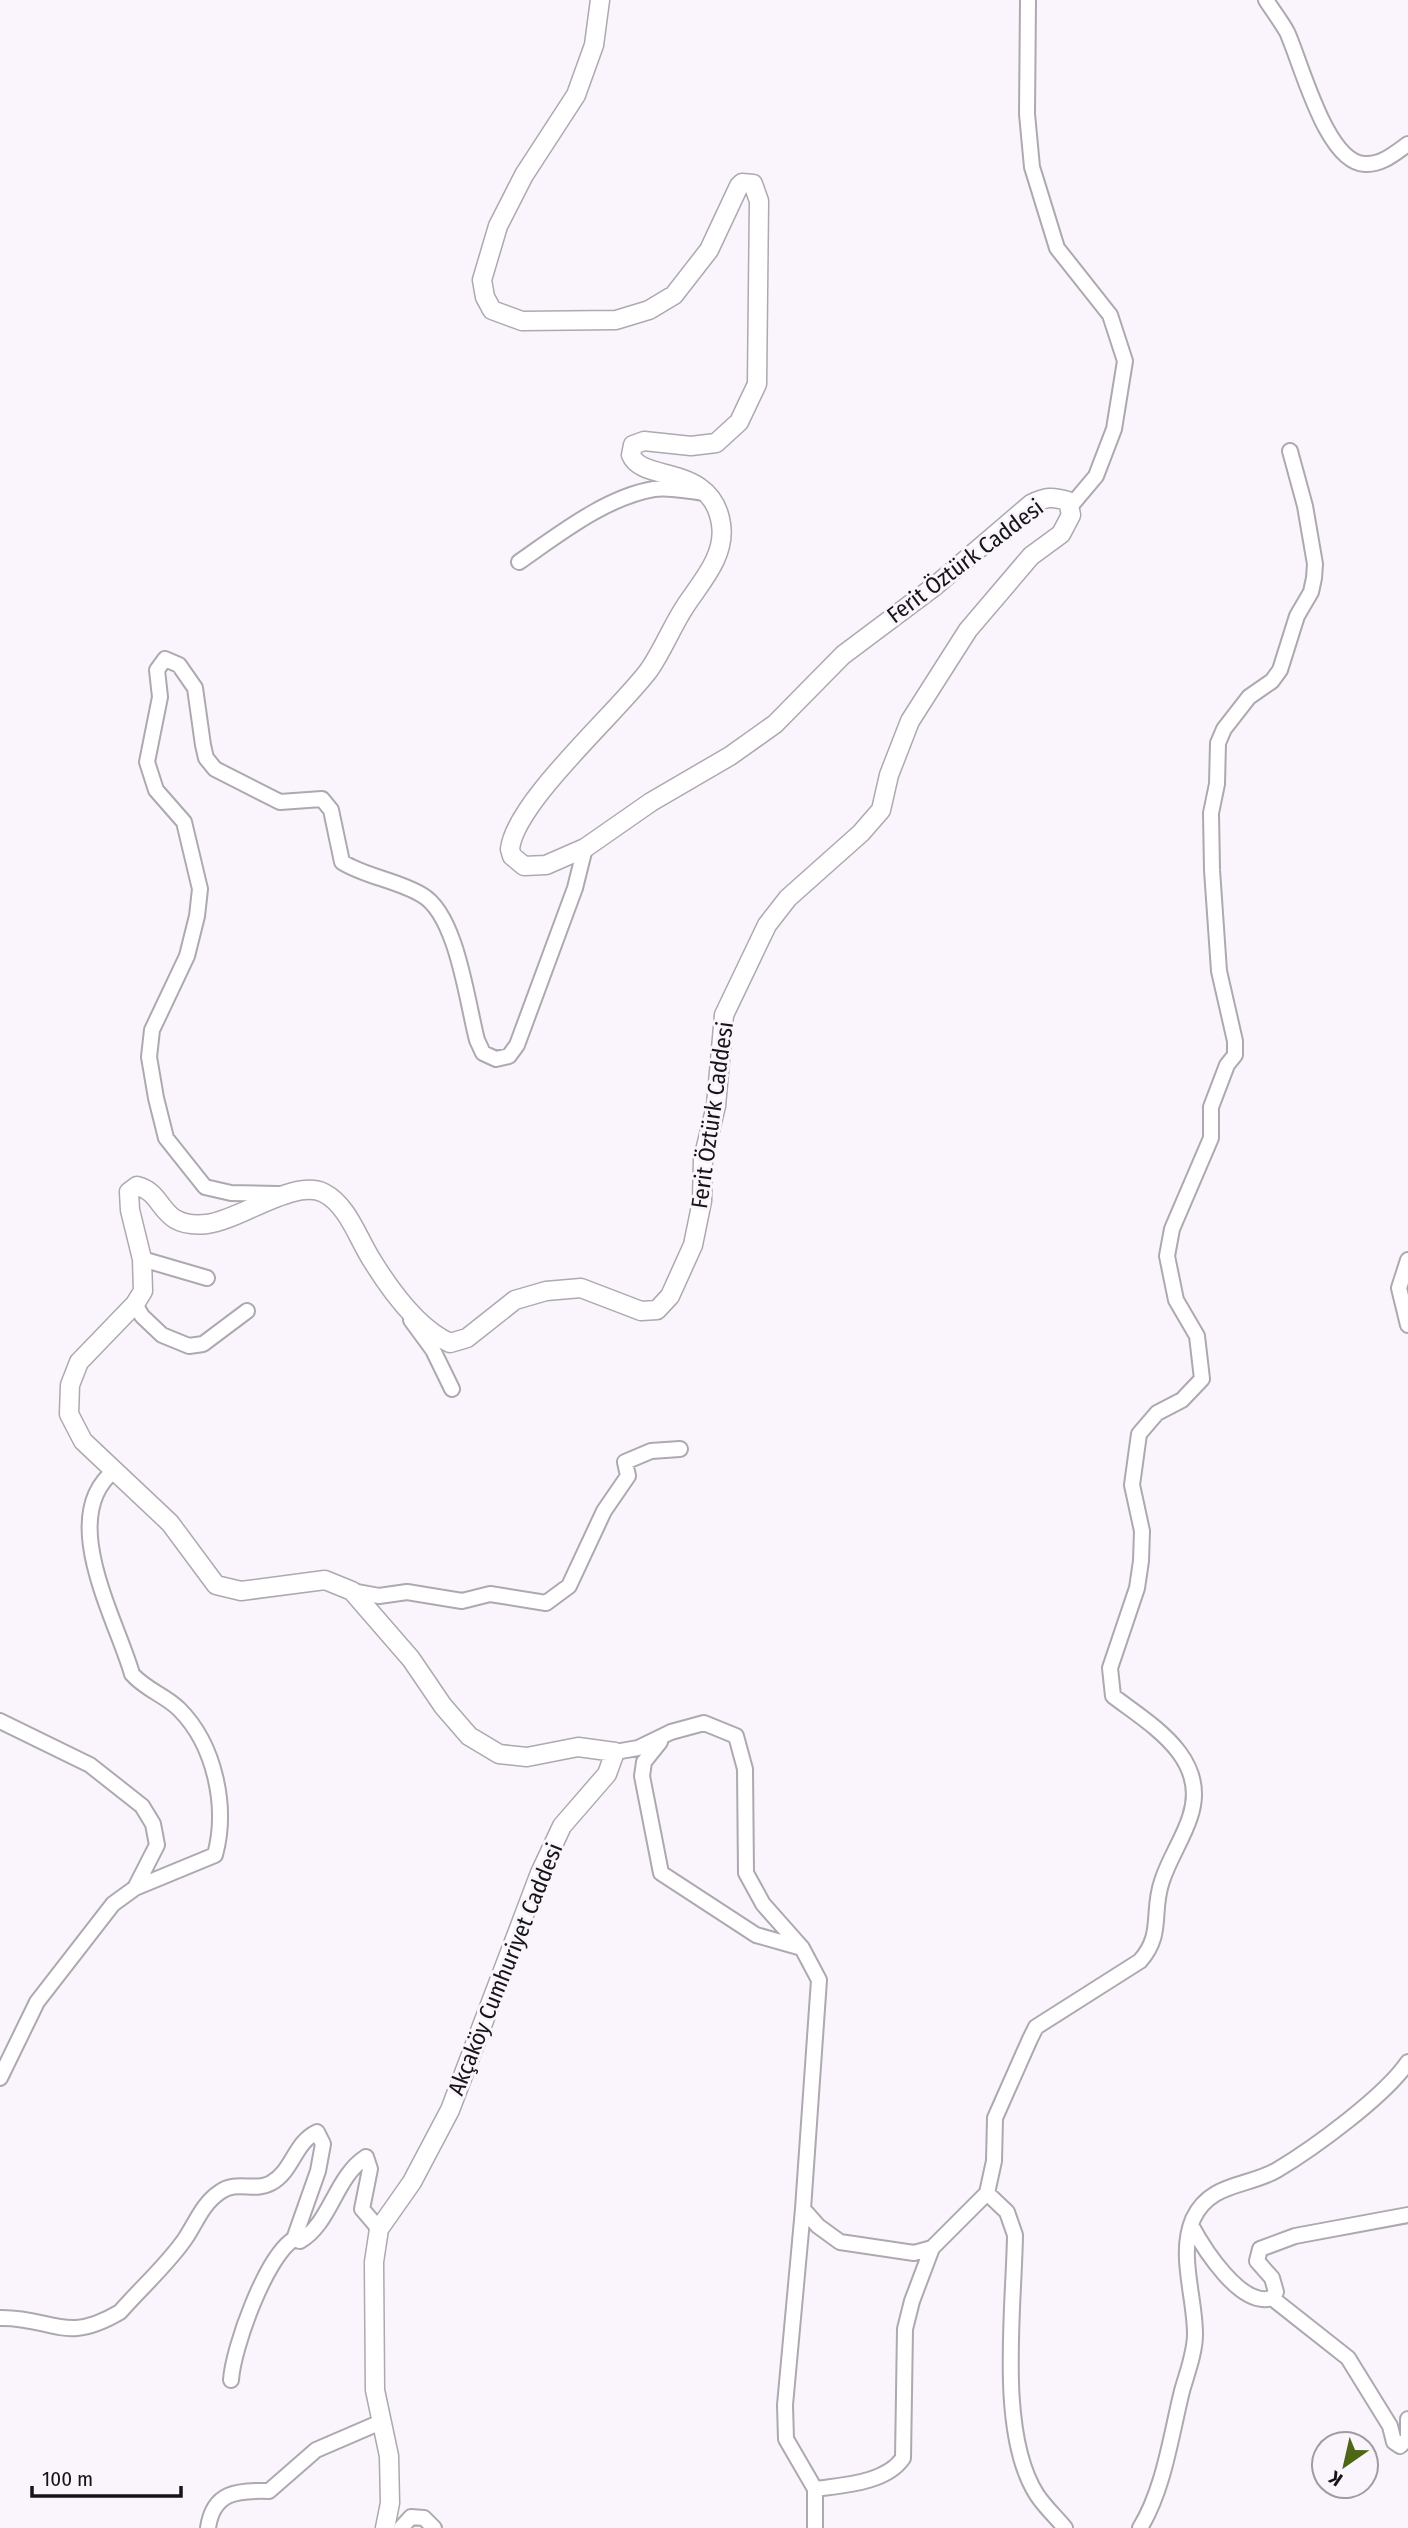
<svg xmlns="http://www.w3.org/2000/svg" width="1408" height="2528" font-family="'Fira Sans Condensed',sans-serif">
  <rect width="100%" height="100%" fill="#faf5fd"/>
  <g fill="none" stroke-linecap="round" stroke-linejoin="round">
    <defs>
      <path id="minor" d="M1028,0l-1,114 5,53 25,81 53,67 15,46 -11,68 -18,47 -27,32
        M1266,0c7,11 15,21 21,32 14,30 39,131 78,132 17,1 30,-11 43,-20
        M519,562c39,-27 87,-65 135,-73 17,-2 33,2 50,4
        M278,1194l-47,-1 -26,-6 -39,-49 -10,-40 -7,-41 3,-27 35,-74 10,-40 3,-27 -16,-67 -28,-32 -9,-28 13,-65 -3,-27 8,-11 14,6 16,23 8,57 3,13 9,11 65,33 42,-3 9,11 11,52c24,15 55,18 80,33 35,20 45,107 55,145l6,13 13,6 13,-3 8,-11 58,-157 10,-40
        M142,1259l65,19
        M1408,1260l-9,28 9,37
        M135,1304l7,12 20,19 27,11 14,-2 44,-33
        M411,1320l22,30 19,39
        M352,1591l27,5 28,-4 55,9 28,-7 56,9 23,-17 35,-75 24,-35 -3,-14 26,-11 29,-2
        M0,1721l90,44 52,41 11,18 4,21 -22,43
        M660,1742l-16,20 -2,14 19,97 95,62 46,13
        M615,1752l23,-4 33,-16 33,-9 32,13 9,33 1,104 17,31 39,44 17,32 -16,229 15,17 22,16 74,11 18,-5 55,-55
        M0,2078l37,-76 76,-98 22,-16 80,-33c13,-48 0,-110 -36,-146 -14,-14 -33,-19 -47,-35 -16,-56 -76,-158 -17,-204
        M987,2193l7,-32 1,-43 35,-79 6,-12 104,-66c24,-27 11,-49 22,-80 7,-22 21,-42 28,-64 20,-59 -39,-92 -77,-121l-3,-28 27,-80 4,-27 1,-30 -10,-46 7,-51 18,-21 25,-13 20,-21 -5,-43 -21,-36 -9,-44 5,-27 39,-91v-31l16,-42 8,-10v-14l-16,-70 -7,-101 -1,-57 6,-29 1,-41 6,-14 25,-32 23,-16 8,-11 17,-54 14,-24 3,-14 1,-14 -10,-58 -15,-55
        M987,2193l20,19 8,23c-1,73 -18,198 22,260 8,12 19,22 28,33
        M803,2209l-18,196 1,34 29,50v39
        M1191,2225c13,24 50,83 81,73l4,-6 -4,-14 -15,-17 3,-12 35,-13 113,-21
        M1272,2298l76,60 42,68 4,16 6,4 8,-8v-19
        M0,2318c53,-1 64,27 120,-6 21,-24 47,-47 65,-73 11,-16 17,-35 35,-47 16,-12 35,0 51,-9 22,-12 23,-40 46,-51l6,12 -5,27 -24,68 6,2c31,-18 35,-64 66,-84l4,12 -8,40 17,20
        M231,2380c2,-32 35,-124 63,-141
        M815,2489c29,-4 71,-6 88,-31l2,-129 7,-28 20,-53
        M208,2528c5,-36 29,-38 61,-37l47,-41 65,-28
        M401,2528l10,-11 13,1 10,10
        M1140,2528c24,-39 31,-93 42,-137 5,-18 13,-38 13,-57 0,-37 -17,-80 -2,-115 17,-37 55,-32 84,-49 37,-22 108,-74 131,-108"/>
      <path id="major" d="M385,2528l5,-25 -1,-47 -14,-66 -1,-128 5,-33 33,-47 38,-72 90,-237 22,-47 45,-52 8,-22 -37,-5 -51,10 -28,-3 -30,-18 -26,-30 -32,-47 -59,-68 -27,-11 -84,11 -25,-6 -46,-62 -87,-82 -14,-27 1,-29 9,-23 56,-58 8,-13 -1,-32 -12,-49 -1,-18 8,-6c30,7 20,43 70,38 33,-4 88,-46 117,-31 24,12 35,48 49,69 18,29 46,67 77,81l17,-5 48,-38 31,-9 35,-3 60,23 16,-1 13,-14 23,-51 9,-44 1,-42 13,-53 8,-91 43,-90 21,-27 73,-65 20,-23 8,-35 21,-54 58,-91 63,-74 30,-22 10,-19 -3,-14c-16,-5 -23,-4 -37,3l-96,82 -92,69 -68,69 -45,32 -79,46 -66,46 -39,17 -22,1 -12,-10 -2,-7c5,-47 108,-137 139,-179 14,-20 23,-44 37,-65 16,-24 40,-50 35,-81 -9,-61 -79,-41 -90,-69l2,-10 11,-4 47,5 25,-3 23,-21 18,-38 2,-183 -6,-17 -11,-1 -3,3 -30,64 -35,45 -25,15 -33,10 -94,1 -30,-11 -7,-13 -3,-17 16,-54 26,-51 52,-80 18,-50 6,-45"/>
    </defs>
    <use href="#minor" stroke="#aea8b0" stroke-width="18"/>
    <use href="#major" stroke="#aea8b0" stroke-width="21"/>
    <use href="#minor" stroke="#fff" stroke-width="14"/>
    <use href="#major" stroke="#fff" stroke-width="18"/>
  </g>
  <g text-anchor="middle" stroke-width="6" stroke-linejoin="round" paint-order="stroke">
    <g font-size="23" fill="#161416" stroke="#faf5fd">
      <text transform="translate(965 561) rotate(-37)" y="8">Ferit Öztürk Caddesi</text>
      <text transform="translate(712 1115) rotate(-82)" y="8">Ferit Öztürk Caddesi</text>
      <text transform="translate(505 1969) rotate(-68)" y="8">Akçaköy Cumhuriyet Caddesi</text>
    </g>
  </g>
  <g transform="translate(1345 2465) rotate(214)"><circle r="33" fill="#faf5fd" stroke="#9f9ba1" stroke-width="2"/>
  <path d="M0-5L12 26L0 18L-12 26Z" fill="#4d6717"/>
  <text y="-10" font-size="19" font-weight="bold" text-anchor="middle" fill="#161416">K</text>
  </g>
  <path d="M32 2486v10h149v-10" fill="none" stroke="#161416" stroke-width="3.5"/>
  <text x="42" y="2486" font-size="21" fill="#161416" stroke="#faf5fd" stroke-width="5" paint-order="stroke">100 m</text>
</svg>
